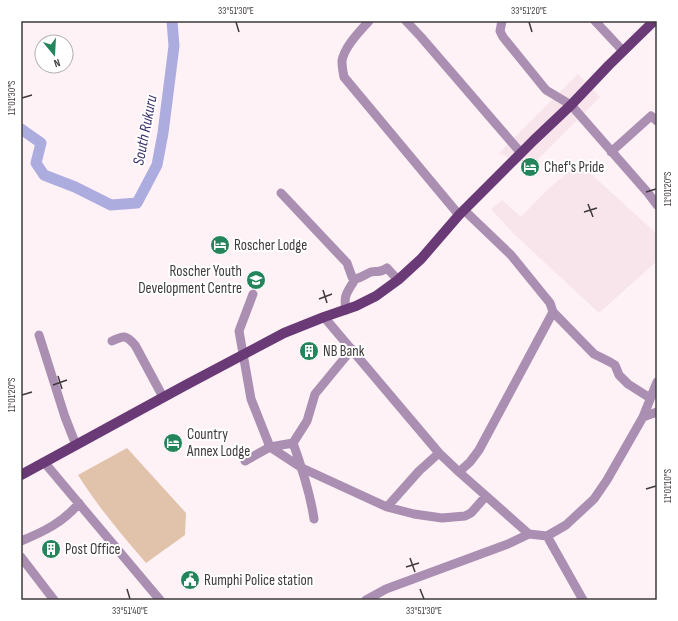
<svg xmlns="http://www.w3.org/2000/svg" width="678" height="621" font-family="'Sofia Sans Condensed',sans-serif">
  <rect width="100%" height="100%" fill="#fff2f7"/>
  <path fill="#f8e4eb" d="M578,74l22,23 -70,70 -31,-14z
    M579,163l78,71v27l-58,52 -86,-80 -22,-24 11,-9 19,17 26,-27z"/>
  <path fill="#e1c3ab" d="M127,448l59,65 -1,22 -39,28c-24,-28 -48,-56 -68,-88z"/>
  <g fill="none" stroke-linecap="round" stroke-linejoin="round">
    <path stroke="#adacdf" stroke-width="11" d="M21,129l20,14 -5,20 8,12 31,12 36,18 26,-2 20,-38 6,-32 11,-87 -2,-25"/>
    <path stroke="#ab8fb2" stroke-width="9" d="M369,21c-9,10 -25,26 -27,40 0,5 1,11 2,16l115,138
      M406,21l15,16 100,116
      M502,21l-2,10 3,6 43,53 25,15 77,88 9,12
      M595,21l28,30
      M611,152l40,-36 6,5
      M281,193l66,70 5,14 3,2c7,-1 10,-5 16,-7 7,-2 7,2 16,-4l11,12
      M253,294l-14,37 12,68 19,48 32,21 85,39 27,7 28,4 23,-2 6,-3 15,-17
      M346,310c-3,-16 2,-18 9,-31
      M553,312l41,42 16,8 5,3 4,10 9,9 22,14
      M324,317l115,136 20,19 70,62
      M39,335l26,82 11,28
      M112,341c12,-6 14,-6 23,4l28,52
      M643,417l14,-35
      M245,461l25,-14 23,-4
      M44,462l116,138
      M459,472l11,-10 9,-12 74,-138 -3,-9 -39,-48 -47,-45
      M387,507l32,-36 20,-18
      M314,519c-4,-27 -12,-51 -21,-76l14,-22 8,-27 37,-45
      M547,536l36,64
      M21,541c22,-9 43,-19 58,-38
      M21,557l33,43
      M366,600l20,-11 122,-45 21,-10 18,2 19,-11 28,-26 13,-19 36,-63 14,-5"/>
    <path stroke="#6a3a77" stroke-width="10" d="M21,475l163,-89 100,-53 40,-16 32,-11 20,-10 22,-16 23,-21 38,-44 75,-75 37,-35 38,-40 45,-44"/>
  </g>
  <path fill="none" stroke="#3f3a3c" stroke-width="1.5" d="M236,22l3,10M529,22l3,10M22,98l10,-3M646,192l10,-3M588,204l5,13M584,212l13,-4M323,290l4,13M319,299l13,-5M58,376l4,13M53,385l14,-5M22,395l10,-3M646,489l10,-3M410,558l5,14M406,567l13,-4M127,589l3,10M420,589l4,10"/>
  <defs>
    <symbol id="hotel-disc" viewBox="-11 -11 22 22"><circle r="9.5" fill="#24845c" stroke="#fff"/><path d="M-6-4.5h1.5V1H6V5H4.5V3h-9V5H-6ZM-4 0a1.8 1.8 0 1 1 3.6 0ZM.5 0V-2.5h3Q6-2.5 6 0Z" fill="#fff"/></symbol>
    <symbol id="school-disc" viewBox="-11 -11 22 22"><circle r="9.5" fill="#24845c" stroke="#fff"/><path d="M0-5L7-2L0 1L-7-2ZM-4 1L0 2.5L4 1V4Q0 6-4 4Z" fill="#fff"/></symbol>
    <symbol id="building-disc" viewBox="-11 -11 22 22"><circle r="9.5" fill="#24845c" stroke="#fff"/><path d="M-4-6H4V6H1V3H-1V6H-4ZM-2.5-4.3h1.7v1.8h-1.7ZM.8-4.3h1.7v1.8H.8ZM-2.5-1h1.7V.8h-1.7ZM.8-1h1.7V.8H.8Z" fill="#fff"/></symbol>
    <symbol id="civic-disc" viewBox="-11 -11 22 22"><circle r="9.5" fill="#24845c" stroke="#fff"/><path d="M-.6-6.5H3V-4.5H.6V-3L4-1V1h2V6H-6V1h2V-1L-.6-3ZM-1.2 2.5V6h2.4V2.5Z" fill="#fff"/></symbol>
  </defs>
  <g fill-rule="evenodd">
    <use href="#hotel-disc" x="519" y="156" width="22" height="22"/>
    <use href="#hotel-disc" x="209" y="234" width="22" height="22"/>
    <use href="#school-disc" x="245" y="269" width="22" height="22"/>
    <use href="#building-disc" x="298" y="340" width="22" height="22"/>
    <use href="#hotel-disc" x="162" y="432" width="22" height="22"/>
    <use href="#building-disc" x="40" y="538" width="22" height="22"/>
    <use href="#civic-disc" x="179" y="569" width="22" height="22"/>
  </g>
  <g text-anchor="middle" stroke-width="4" stroke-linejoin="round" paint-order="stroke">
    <g font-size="15" fill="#3f3a3c" stroke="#fff" text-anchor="start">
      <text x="544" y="172">Chef's Pride</text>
      <text x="234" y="250">Roscher Lodge</text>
      <text x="242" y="276" text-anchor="end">Roscher Youth<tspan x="242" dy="17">Development Centre</tspan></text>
      <text x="323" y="356">NB Bank</text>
      <text x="187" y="439">Country<tspan x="187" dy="17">Annex Lodge</tspan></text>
      <text x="65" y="554">Post Office</text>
      <text x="204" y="585">Rumphi Police station</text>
    </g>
    <g font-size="16" font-style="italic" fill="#362e6b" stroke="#fff">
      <text transform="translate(144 130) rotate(-79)" y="6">South Rukuru</text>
    </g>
  </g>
  <rect width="678" height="621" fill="none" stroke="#ffffff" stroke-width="44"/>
  <g transform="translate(54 54) rotate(162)"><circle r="19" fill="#ffffff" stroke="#b2b0b1"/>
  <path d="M0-3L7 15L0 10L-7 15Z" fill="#24845c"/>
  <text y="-6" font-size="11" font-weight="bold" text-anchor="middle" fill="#3f3a3c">N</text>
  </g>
  <rect x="22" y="22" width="634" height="577" fill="none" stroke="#3f3a3c" stroke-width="1.5"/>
  <g font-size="10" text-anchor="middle" fill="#3f3a3c">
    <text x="236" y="14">33°51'30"E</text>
    <text x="529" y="14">33°51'20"E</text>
    <text transform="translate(11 98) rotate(-90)" y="4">11°01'30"S</text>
    <text transform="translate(667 189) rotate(-90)" y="4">11°01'20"S</text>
    <text transform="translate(11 395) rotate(-90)" y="4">11°01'20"S</text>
    <text transform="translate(667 486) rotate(-90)" y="4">11°01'10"S</text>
    <text x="130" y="614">33°51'40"E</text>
    <text x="424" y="614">33°51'30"E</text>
  </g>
</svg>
